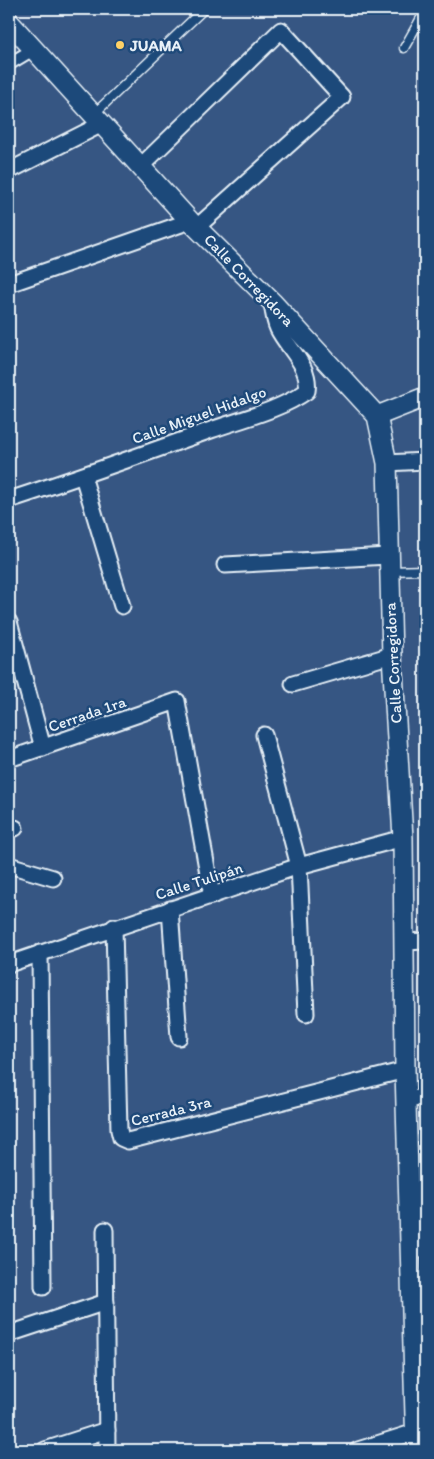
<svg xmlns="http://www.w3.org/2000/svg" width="434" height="1459" viewBox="0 0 434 1459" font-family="Itim,sans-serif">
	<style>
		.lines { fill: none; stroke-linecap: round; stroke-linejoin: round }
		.service-casing { stroke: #e8f1f8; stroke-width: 11 }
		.pedestrian-casing { stroke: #e8f1f8; stroke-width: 15 }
		.minor-casing { stroke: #e8f1f8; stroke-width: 19 }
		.tertiary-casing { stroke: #e8f1f8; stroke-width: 22 }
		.service { stroke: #1f4a7a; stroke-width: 8 }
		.pedestrian { stroke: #1f4a7a; stroke-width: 11 }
		.minor { stroke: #1f4a7a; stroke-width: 15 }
		.tertiary { stroke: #1f4a7a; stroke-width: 19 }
		.poi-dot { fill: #ffd166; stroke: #1f4a7a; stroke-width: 2 }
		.labels { text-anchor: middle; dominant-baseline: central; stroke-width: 5; stroke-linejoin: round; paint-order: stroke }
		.poi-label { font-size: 16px; font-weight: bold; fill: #e8f1f8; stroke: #1f4a7a; text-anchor: start }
		.street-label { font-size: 16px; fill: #e8f1f8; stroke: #1f4a7a }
	</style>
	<rect width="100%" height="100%" fill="#365683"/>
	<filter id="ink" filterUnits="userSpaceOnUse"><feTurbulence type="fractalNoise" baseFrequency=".02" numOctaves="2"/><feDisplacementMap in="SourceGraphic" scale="10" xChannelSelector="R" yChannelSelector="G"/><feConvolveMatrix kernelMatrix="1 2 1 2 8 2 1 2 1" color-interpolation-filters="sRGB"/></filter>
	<g filter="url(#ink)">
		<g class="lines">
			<g class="service-casing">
				<g id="service">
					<polyline points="404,48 425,11"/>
					<polyline points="94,114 204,9"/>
					<polyline points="390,571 425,570"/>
				</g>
			</g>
			<g class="pedestrian-casing">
				<polyline id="pedestrian" points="9,64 34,49"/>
			</g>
			<g class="minor-casing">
				<g id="minor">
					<polyline points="140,167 281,30 342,97 197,227"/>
					<polyline points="9,171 100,125"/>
					<polyline points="9,284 190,221"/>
					<polyline points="387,463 425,461"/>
					<polyline points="83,476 122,606"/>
					<path d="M9,500C77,478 144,454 211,430C242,419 280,410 307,391C311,366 288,349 278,329C274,321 273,310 272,302"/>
					<polyline points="225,565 388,556"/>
					<polyline points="9,622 43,748"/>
					<polyline points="293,684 392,655"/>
					<polyline points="264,735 299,866 306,1014"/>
					<polyline points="9,759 177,701 212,896"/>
					<polyline points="9,828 15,828"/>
					<polyline points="9,865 53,878"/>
					<polyline points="170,909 179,1037"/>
					<polyline points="114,927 119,1130 121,1138 128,1141 405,1070"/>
					<polyline points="405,942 425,941"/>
					<polyline points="40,953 43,1287"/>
					<polyline points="9,964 299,866 403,838"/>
					<polyline points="406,1100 425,1097"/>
					<polyline points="105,1230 107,1450"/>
					<polyline points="412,1250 425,1248"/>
					<polyline points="9,1334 106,1302"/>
					<polyline points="45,1450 107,1430"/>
					<polyline points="358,1450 425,1429"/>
				</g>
			</g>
			<g class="tertiary-casing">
				<g id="tertiary">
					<polyline points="9,22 190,221 272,302 377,416 387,463 392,655 403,838 405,1070 416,1450"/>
					<polyline points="377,416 425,397"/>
				</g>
			</g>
			<use href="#service" class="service"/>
			<use href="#pedestrian" class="pedestrian"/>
			<use href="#minor" class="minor"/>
			<use href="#tertiary" class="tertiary"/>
		</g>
	</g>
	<circle class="poi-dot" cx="120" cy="45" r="5"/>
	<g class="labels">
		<g class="poi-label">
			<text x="130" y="45">JUAMA</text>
		</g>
		<g class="street-label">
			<text transform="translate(249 280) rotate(46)">Calle Corregidora</text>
			<text transform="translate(199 415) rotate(-20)">Calle Miguel Hidalgo</text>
			<text transform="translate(393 663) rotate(-93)">Calle Corregidora</text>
			<text transform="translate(87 714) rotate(-19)">Cerrada 1ra</text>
			<text transform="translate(199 881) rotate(-18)">Calle Tulipán</text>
			<text transform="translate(171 1111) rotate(-14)">Cerrada 3ra</text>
		</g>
	</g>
	<rect width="434" height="1459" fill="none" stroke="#1f4a7a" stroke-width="30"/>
	<rect x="15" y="15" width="404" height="1429" fill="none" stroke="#e8f1f8" stroke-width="2" filter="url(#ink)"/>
</svg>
